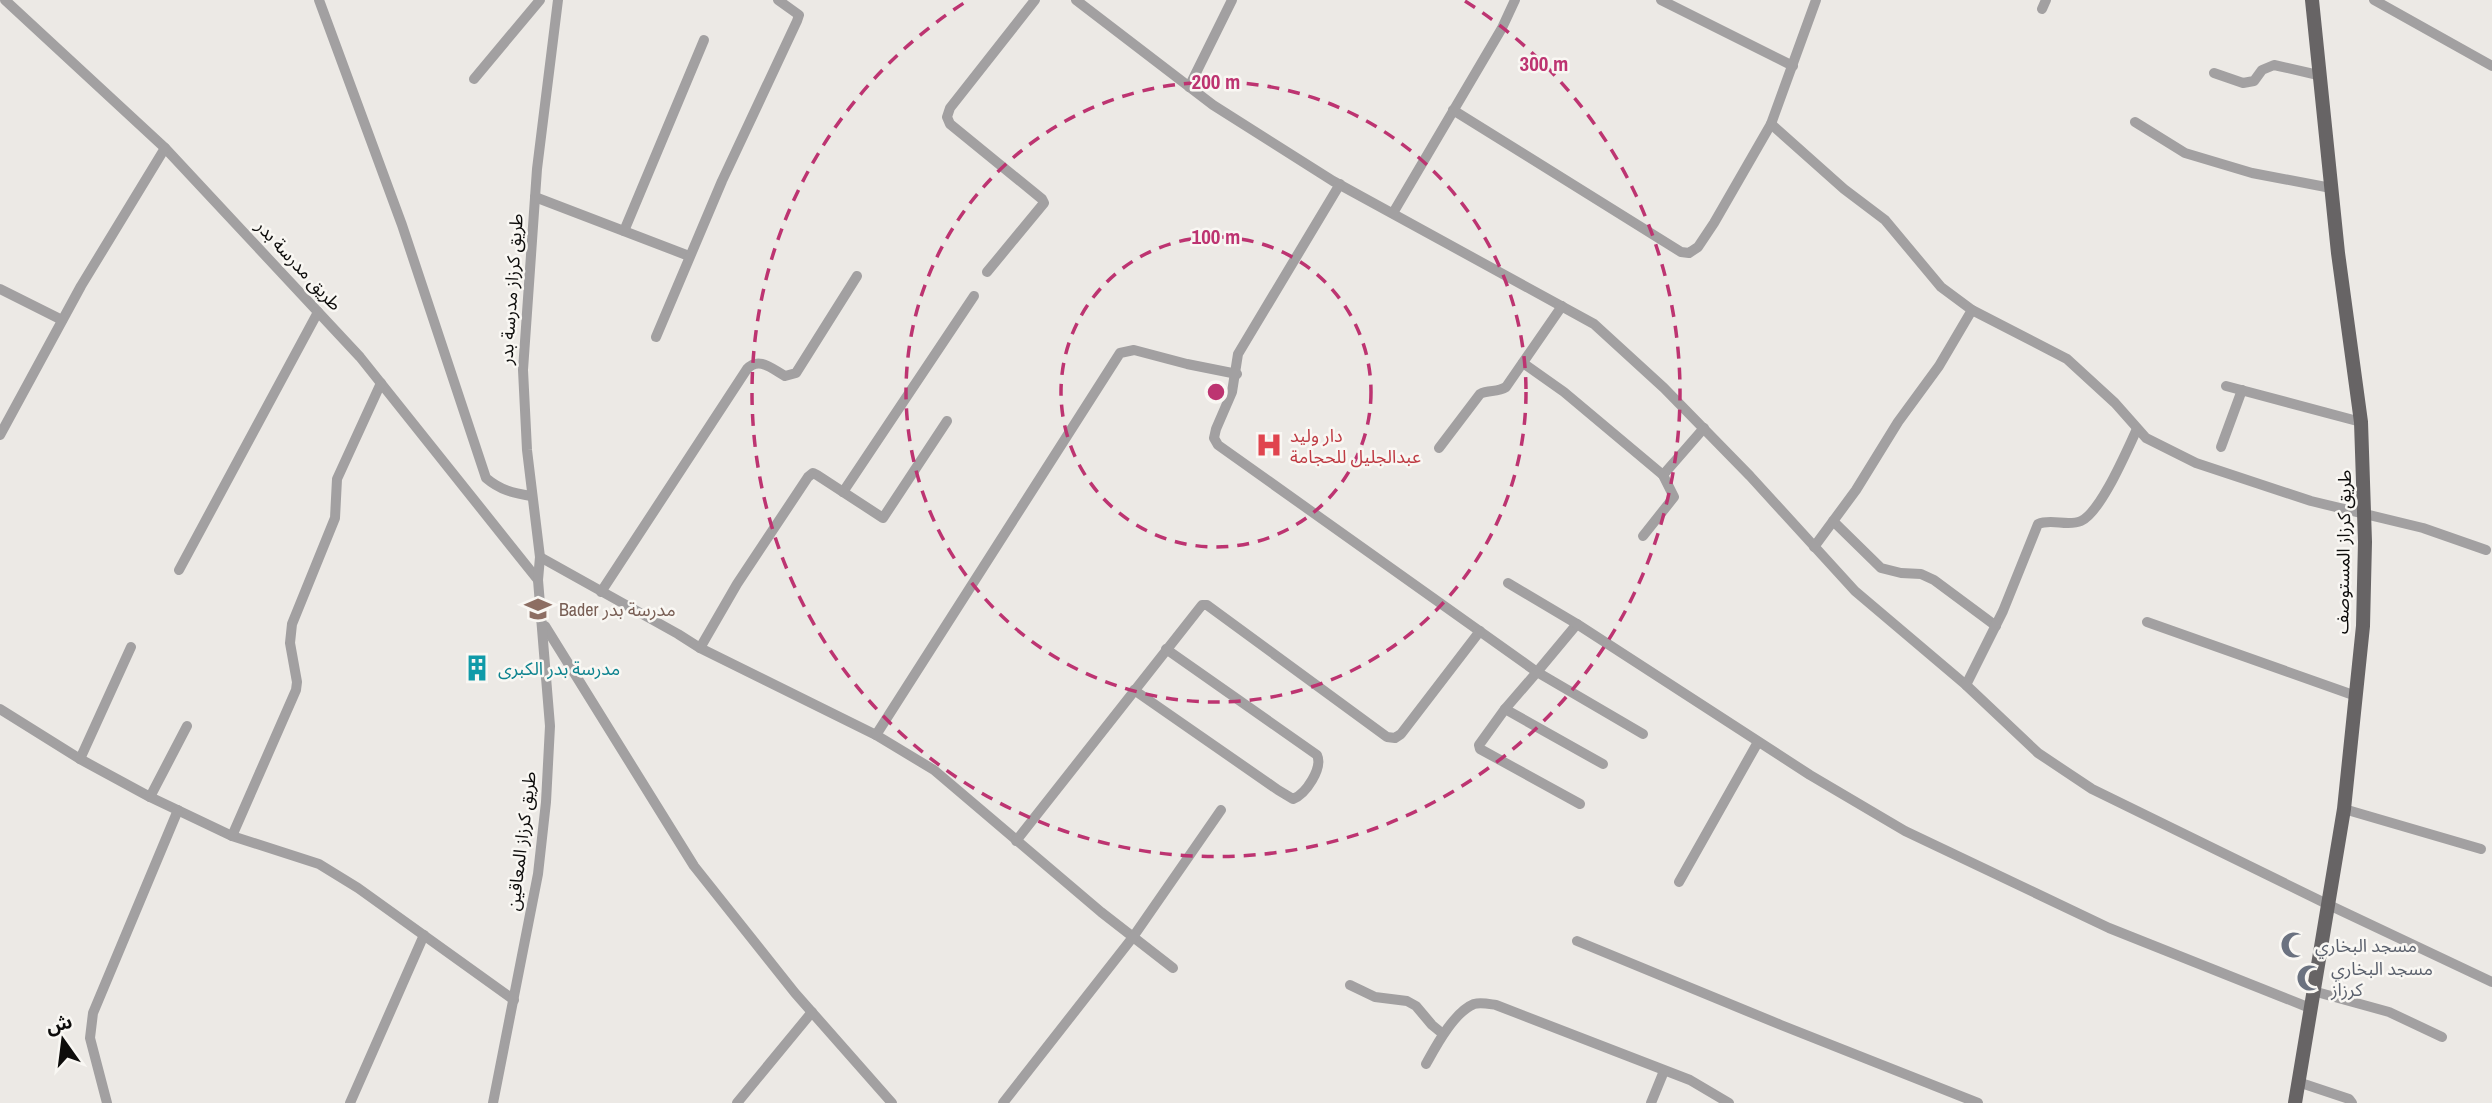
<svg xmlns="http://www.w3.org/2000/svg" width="2492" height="1103" viewBox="0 0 2492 1103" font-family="'Archivo Narrow','Noto Sans Arabic',sans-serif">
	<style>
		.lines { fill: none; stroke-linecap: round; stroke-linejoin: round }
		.minor { stroke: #a2a0a1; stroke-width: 10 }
		.major { stroke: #676465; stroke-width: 14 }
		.ring { fill: none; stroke: #bd3471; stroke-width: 3.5; stroke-dasharray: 12 9 }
		.labels { text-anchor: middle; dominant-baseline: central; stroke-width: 5; stroke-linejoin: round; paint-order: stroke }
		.street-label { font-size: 18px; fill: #0d0c0b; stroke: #f9f7f3 }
		.health-label { font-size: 18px; fill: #be3a42; stroke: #f9f7f3; text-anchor: start }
		.education-label { font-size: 18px; fill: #785e54; stroke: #f9f7f3; text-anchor: start }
		.culture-label { font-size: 18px; fill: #0d838f; stroke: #f9f7f3; text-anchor: start }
		.worship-label { font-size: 18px; fill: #5b616d; stroke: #f9f7f3; text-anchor: start }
		.centre { fill: #bd3471; stroke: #f9f7f3; stroke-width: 3.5 }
		.ring-label { font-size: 21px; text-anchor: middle; font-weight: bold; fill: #bd3471; stroke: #f9f7f3; stroke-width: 5; stroke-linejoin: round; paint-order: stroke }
	</style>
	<rect width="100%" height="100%" fill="#ece9e5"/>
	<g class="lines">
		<g class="minor">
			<polyline points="5,0 165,148 360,357 538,580"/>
			<path d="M319,0L402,225L486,478C500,490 513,493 531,496"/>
			<polyline points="1076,0 1213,105 1333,181 1594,324 1664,388 1750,476 1855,591 1966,685 2038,753 2092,789 2329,905 2492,982"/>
			<polyline points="1661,0 1793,66"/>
			<polyline points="1816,0 1771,124 1844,189 1885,220 1941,287 1972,310 2067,359 2115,403 2146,438 2196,463 2311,501 2423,528 2486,550"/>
			<polyline points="2374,0 2492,66"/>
			<polyline points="2042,9 2046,0"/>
			<polyline points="2214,73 2243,83 2254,81 2262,70 2274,65 2318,75"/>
			<polyline points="474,79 540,0"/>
			<polyline points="1189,87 1232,0"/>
			<polyline points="1453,110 1681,252 1689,253 1698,247 1714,223 1771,124"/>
			<polyline points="2135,122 2185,153 2252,173 2331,188"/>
			<polyline points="1340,184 1238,354 1232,392 1216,429 1214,438 1218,445 1537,672 1577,624"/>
			<polyline points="535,197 689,256"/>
			<polyline points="1393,213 1502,28 1515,0"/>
			<polyline points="624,231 704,40"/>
			<polyline points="987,272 1044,203 1042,199 950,124 947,117 950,108 1035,0"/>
			<polyline points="0,289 62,320"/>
			<polyline points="656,337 722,181 797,21 799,15 778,0"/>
			<polyline points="1523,363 1564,392 1663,475"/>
			<polyline points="2226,386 2361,422"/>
			<polyline points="0,435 81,286 165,148"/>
			<polyline points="2221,447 2242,390"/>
			<path d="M1439,448L1480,394C1489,389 1497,393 1506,387L1562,306"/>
			<polyline points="843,492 974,296"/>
			<polyline points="1833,521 1881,568 1901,573 1921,574 1934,580 1996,626"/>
			<polyline points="1643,536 1674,497 1663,475 1704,428"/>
			<polyline points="1814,547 1856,490 1898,422 1939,366 1972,310"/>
			<polyline points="540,557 678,634 700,648 876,735 934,770 1101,912 1173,968"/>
			<polyline points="179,570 318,312"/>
			<polyline points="1508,583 1577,624 1810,775 1905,831 2109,928 2310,1008"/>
			<path d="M601,592L747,369C759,356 772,369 785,376L796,373L857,276"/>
			<polyline points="2147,622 2356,696"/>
			<polyline points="545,626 694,866 795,993 892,1103"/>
			<polyline points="700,648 737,584 808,477 813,473 817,475 883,518 947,421"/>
			<path d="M1966,685L2003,611L2038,524C2052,518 2067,527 2081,521C2101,512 2127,450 2137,429"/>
			<path d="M1134,690L1278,790L1293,799C1306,794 1323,768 1317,755L1166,649"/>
			<polyline points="0,709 80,759 150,797 232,836 319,864 358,888 514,1000"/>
			<polyline points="1505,709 1603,764"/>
			<polyline points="876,735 1120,353 1134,350 1187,364 1237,374"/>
			<polyline points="80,759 131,647"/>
			<polyline points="150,797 187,726"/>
			<polyline points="1580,804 1480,749 1479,745 1505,709 1537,672 1643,734"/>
			<polyline points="2344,809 2481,849"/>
			<polyline points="232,836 296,690 297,682 290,643 292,624 335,518 337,479 381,383"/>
			<polyline points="1016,841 1202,605 1207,605 1387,737 1395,738 1401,734 1480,631"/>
			<polyline points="1679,882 1758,742"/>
			<polyline points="1577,941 1781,1025 1978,1103"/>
			<polyline points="1350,985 1375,997 1407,1001 1416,1006 1432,1025 1443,1034"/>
			<polyline points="2313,991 2389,1012 2442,1037"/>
			<path d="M1426,1064C1436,1046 1454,1012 1474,1004C1481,1002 1489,1004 1496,1005L1690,1080L1729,1103"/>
			<polyline points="2298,1082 2349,1099 2352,1103"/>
			<polyline points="107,1103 90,1038 93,1013 178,810"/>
			<polyline points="350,1103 424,935"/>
			<polyline points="493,1103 538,874 546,802 550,726 538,580 540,557 527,450 523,370 537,169 558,0"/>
			<polyline points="737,1103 812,1012"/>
			<polyline points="1003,1103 1133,937 1221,810"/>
			<polyline points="1651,1103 1664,1071"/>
		</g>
		<polyline class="major" points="2295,1103 2344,809 2363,626 2365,542 2361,422 2338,253 2312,0"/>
	</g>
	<g class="ring">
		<circle cx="1216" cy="392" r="155"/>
		<circle cx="1216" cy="392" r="310"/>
		<path d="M1465 1A464 464 0 1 1 967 1"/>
	</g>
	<defs>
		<g id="hospital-bare" transform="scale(2.1)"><path d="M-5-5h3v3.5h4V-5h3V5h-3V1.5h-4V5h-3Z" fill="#e0444e" stroke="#f9f7f3" stroke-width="2.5" paint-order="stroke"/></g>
		<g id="school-bare" transform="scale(2.1)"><path d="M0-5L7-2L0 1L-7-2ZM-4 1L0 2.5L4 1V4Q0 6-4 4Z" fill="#8d6e63" stroke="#f9f7f3" stroke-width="2.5" paint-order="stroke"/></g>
		<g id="building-bare" transform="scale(2.1)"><path d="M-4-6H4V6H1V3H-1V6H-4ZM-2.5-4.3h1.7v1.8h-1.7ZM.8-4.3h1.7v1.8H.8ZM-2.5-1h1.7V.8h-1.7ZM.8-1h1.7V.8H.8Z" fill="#0f9aa8" stroke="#f9f7f3" stroke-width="2.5" paint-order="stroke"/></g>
		<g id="mosque-bare" transform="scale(2.1)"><path d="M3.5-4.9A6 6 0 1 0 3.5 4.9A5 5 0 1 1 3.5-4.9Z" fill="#6b7280" stroke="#f9f7f3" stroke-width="2.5" paint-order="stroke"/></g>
	</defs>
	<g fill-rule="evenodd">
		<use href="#hospital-bare" x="1269" y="445"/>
		<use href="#school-bare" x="538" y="609"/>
		<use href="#building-bare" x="477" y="668"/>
		<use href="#mosque-bare" x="2294" y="945"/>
		<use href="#mosque-bare" x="2310" y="978"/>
	</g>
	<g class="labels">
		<g class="street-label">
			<text transform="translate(299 265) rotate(47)">طريق مدرسة بدر</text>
			<text transform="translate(511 289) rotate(-86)">طريق كرزاز مدرسة بدر</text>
			<text transform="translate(2343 552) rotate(-89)">طريق كرزاز المستوصف</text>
			<text transform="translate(521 841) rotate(-83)">طريق كرزاز المعاقين</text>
		</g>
		<g class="health-label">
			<text x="1290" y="435">دار وليد<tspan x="1290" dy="21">عبدالجليل للحجامة</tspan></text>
		</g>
		<g class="education-label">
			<text x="559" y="609">Bader مدرسة بدر</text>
		</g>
		<g class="culture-label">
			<text x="498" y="668">مدرسة بدر الكبرى</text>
		</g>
		<g class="worship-label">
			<text x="2315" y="945">مسجد البخاري</text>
			<text x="2331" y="968">مسجد البخاري<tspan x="2331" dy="21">كرزاز</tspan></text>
		</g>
	</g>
	<circle cx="1216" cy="392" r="10" class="centre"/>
	<g class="ring-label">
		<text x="1544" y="71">300 m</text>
		<text x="1216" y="89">200 m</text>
		<text x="1216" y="244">100 m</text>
	</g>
	<g transform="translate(63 1040) rotate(346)" stroke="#f9f7f3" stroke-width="5" paint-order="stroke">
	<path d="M0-5L12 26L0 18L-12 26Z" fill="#0d0c0b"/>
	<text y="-10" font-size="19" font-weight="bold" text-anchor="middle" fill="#0d0c0b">ش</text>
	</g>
</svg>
